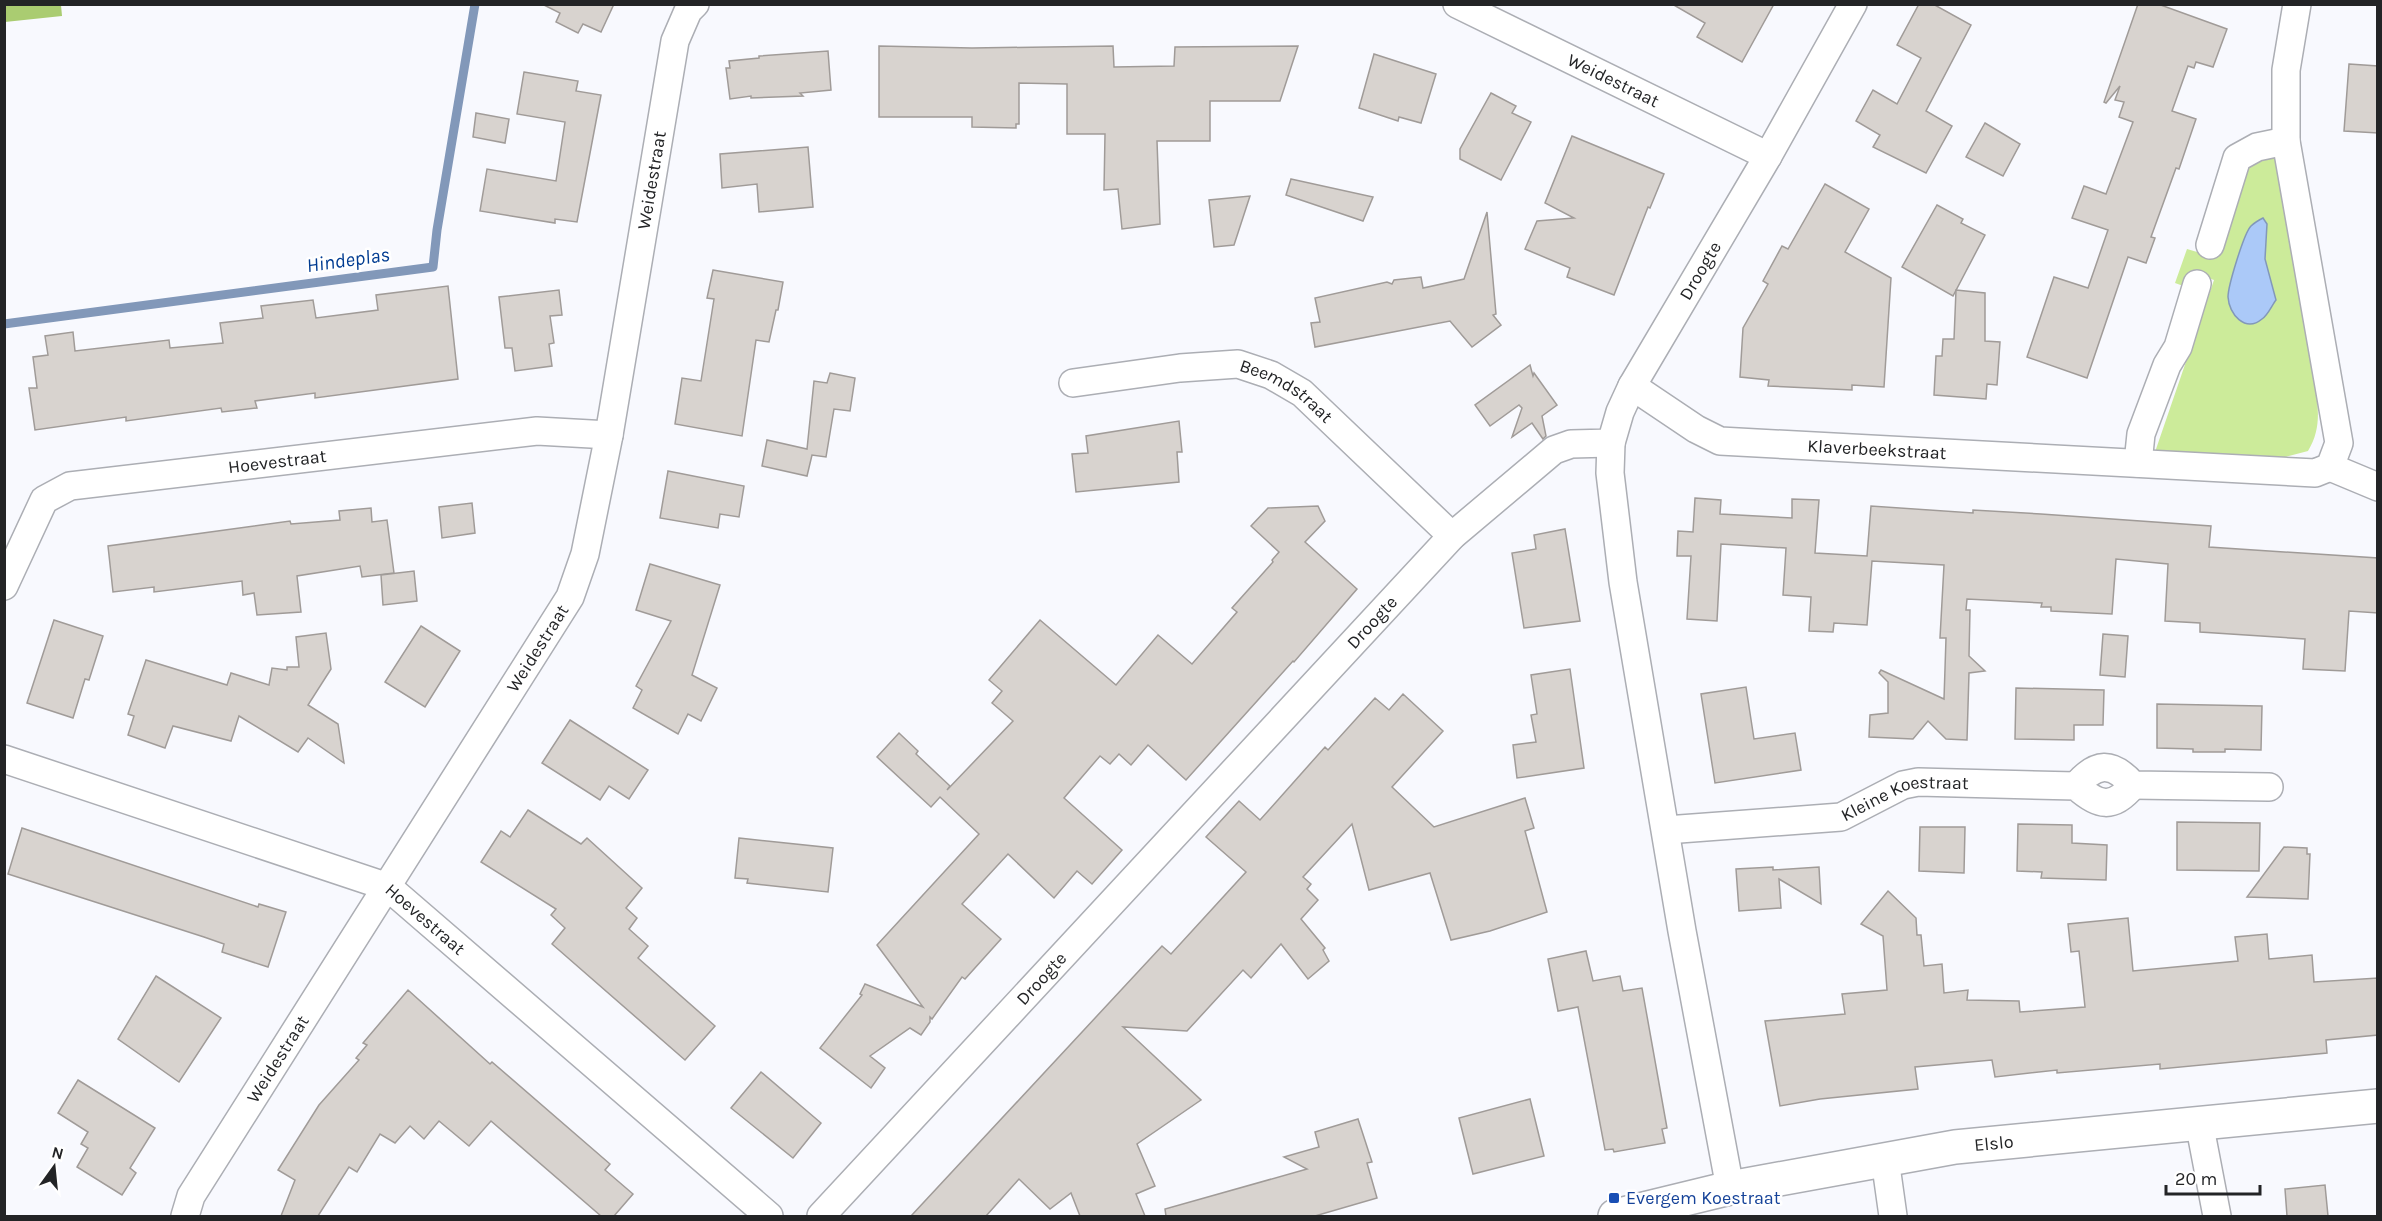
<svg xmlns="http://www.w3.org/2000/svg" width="2382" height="1221" viewBox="0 0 2382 1221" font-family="Karla,sans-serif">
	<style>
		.green { fill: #cceb9a }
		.forest { fill: #aacc71 }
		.water { fill: #abc9f8; stroke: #8298b9; stroke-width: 1.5 }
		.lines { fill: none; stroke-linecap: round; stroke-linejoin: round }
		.stream { stroke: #8298b9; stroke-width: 9 }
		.building { fill: #d8d3cf; stroke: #a09b98; stroke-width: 1.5 }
		.minor-casing { stroke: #acaeb4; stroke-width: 30 }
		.tertiary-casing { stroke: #acaeb4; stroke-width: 36 }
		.minor { stroke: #fff; stroke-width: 27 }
		.tertiary { stroke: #fff; stroke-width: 33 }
		.transit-dot { fill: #1a4fb4; stroke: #fff; stroke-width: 2 }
		.labels { text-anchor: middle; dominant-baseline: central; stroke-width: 5; stroke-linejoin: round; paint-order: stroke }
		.street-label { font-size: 18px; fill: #232426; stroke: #fff }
		.transit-label { font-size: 18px; fill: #164399; stroke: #fff; text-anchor: start }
		.water-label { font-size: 20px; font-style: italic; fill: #003b91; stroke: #fff }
	</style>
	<rect width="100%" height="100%" fill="#f8f9fe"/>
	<path class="green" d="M2277,155L2315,382C2318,408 2322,428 2308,451L2285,457L2155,452L2214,280L2191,272L2186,287L2175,283L2187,249L2214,257L2250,159Z"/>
	<polygon class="forest" points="4,5 61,5 62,16 5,22"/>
	<path class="water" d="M2263,218L2267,224L2265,259L2276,300C2272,305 2268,315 2262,319C2245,333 2229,314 2228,297C2228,286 2244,233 2251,226C2254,223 2259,220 2263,218Z"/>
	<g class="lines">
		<polyline class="stream" points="4,324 433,267 437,230 475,4"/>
	</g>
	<g class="building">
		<polygon points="542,4 614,4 601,32 583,24 578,33 556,22 560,13"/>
		<polygon points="1672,4 1774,4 1742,62 1697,37 1705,23"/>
		<polygon points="1919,4 1933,4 1971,25 1926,111 1952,126 1926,173 1873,147 1880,135 1856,121 1873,90 1897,104 1921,58 1897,45"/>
		<polygon points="2138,4 2158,4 2227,29 2213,67 2196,62 2194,68 2188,66 2172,111 2196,119 2179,169 2176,168 2151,237 2155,238 2146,263 2128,257 2087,378 2027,357 2054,277 2088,288 2108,230 2072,218 2084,186 2106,194 2133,122 2119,117 2124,102 2115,100 2120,86 2106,103 2104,102"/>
		<polygon points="879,46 972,48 1113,46 1114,67 1174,66 1175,47 1298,46 1280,101 1210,101 1210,141 1157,141 1160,224 1122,229 1118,189 1104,190 1105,134 1067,134 1067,84 1019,83 1019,124 1016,124 1016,128 972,127 972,117 879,117"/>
		<polygon points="828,51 831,90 800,93 803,96 751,98 751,96 730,99 726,68 730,68 729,61 759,58 759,56"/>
		<polygon points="1374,54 1436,74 1421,123 1399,117 1398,121 1359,108"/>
		<polygon points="2349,64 2378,66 2378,133 2344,131"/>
		<polygon points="524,72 578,81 576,91 601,95 577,222 555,219 555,223 480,211 487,169 556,181 565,122 517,114"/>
		<polygon points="1491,93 1516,106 1512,113 1531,122 1501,180 1460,159 1460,149"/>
		<polygon points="476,113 509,119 505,143 473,137"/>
		<polygon points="1985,123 2020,144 2003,176 1966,157"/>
		<polygon points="1572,136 1664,174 1650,208 1648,207 1614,295 1567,277 1570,268 1525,249 1537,221 1574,218 1545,203"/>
		<polygon points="808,147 813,207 759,212 757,184 722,188 720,154"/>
		<polygon points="1291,179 1373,197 1363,221 1286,195"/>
		<polygon points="1825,184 1869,209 1845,252 1891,278 1884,387 1852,385 1852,390 1768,386 1769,380 1740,377 1743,328 1768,284 1763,281 1782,246 1788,249"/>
		<polygon points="1250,196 1234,245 1214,247 1209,200"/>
		<polygon points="1937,205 1963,219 1961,223 1985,235 1953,296 1902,267"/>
		<polygon points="1487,212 1496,314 1493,315 1501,325 1472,347 1450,321 1315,347 1311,323 1320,322 1315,298 1387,282 1392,284 1394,280 1421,277 1423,288 1464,279"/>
		<polygon points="713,270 783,282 778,310 776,310 769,342 756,340 742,436 675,424 682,378 701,381 714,299 707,298"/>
		<polygon points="448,286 458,379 315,398 315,393 255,401 257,408 222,412 221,408 126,421 126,417 35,430 29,388 37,388 33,357 48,355 45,336 73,332 75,351 169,340 170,348 223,343 220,323 263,318 261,306 313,300 316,318 378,310 376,295"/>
		<polygon points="559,290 562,315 550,316 554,343 549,344 552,366 515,371 512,348 505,348 499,297"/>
		<polygon points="1956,290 1985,293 1985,341 2000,342 1997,385 1987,384 1986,399 1934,395 1936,356 1942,356 1943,339 1954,339"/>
		<polygon points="1530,365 1533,376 1534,373 1557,405 1542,416 1546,436 1543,439 1532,423 1512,437 1522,408 1519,405 1490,426 1475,405"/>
		<polygon points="830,373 855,378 850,411 834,409 826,457 812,455 807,476 762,466 767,440 807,449 814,381 827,383"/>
		<polygon points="1179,421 1182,452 1177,452 1179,482 1076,492 1072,454 1088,453 1086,436"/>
		<polygon points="668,471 744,486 739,517 720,514 718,528 660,518"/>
		<polygon points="1695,498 1721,500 1720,514 1792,518 1792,499 1819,500 1815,553 1867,556 1871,506 1973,513 1973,510 2041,514 2211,526 2209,547 2378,558 2378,613 2349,611 2345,671 2303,669 2305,639 2200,632 2200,623 2165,621 2168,564 2116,559 2112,614 2051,611 2051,607 2041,607 2042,603 1967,599 1966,610 1970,610 1969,656 1985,671 1969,673 1967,740 1946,739 1928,721 1913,739 1869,737 1870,715 1888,713 1888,682 1879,673 1881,670 1944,699 1946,638 1940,638 1944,565 1872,561 1867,625 1834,623 1833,632 1809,631 1811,597 1783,595 1786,548 1721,544 1717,621 1687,619 1691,556 1677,556 1678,531 1693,532"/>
		<polygon points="472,503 475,533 442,538 439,507"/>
		<polygon points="1318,506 1325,521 1305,542 1357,589 1294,662 1293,661 1186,780 1148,745 1131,765 1119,754 1110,764 1100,756 1064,798 1122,850 1092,884 1077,871 1054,898 1008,854 962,904 1001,939 965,979 962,977 932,1019 930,1017 930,1022 921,1035 910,1028 870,1056 885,1068 871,1088 820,1048 862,995 860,994 865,984 923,1007 877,945 979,834 940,797 931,807 877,757 899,733 918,751 916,754 950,786 947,790 1013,721 992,703 1002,691 989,680 1040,620 1116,685 1158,635 1192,664 1237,612 1232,608 1273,562 1272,560 1279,552 1251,526 1268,508"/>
		<polygon points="371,508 372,522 387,520 394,573 362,577 360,566 297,576 301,612 257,615 254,593 243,595 242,581 154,592 154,587 113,592 108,546 290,521 291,524 340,520 339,511"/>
		<polygon points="1565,529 1580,621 1524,628 1512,553 1536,549 1534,535"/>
		<polygon points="650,564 720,585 692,675 717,688 701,721 688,714 678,734 633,708 642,690 636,686 671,621 636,610"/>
		<polygon points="414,571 417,601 383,605 381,575"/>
		<polygon points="54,620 103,636 89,680 85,679 73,718 27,703"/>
		<polygon points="421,626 460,651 425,707 385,682"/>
		<polygon points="326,633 331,669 308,705 338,724 344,763 308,738 298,752 239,716 231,741 173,726 165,748 128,735 134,716 128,714 146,660 227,685 231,673 269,685 272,668 287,670 287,667 299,667 296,637"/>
		<polygon points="2103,634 2128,636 2125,677 2100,675"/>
		<polygon points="1570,669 1584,768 1517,778 1513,745 1536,742 1531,715 1537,714 1531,675"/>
		<polygon points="1746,687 1754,739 1795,733 1801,770 1715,783 1701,694"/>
		<polygon points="2016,688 2104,690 2103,725 2074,725 2074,740 2015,739"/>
		<polygon points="1403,694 1443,731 1392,787 1434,827 1525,798 1534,828 1525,831 1547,912 1490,931 1451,940 1430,873 1369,890 1352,824 1303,877 1311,884 1307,889 1318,900 1301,919 1325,948 1323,950 1329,961 1308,979 1281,944 1251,978 1243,970 1187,1031 1123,1027 1201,1100 1137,1144 1155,1186 1136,1194 1145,1216 1080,1216 1071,1193 1050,1209 1019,1179 986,1216 911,1216 1162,946 1171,954 1246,872 1206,837 1239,801 1260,820 1325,747 1328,750 1375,698 1389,710"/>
		<polygon points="2157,704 2262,706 2261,750 2225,749 2225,752 2193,752 2193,749 2157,748"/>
		<polygon points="570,720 648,770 629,799 609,786 600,800 542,763"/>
		<polygon points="528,810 581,844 587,838 642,888 626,908 637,918 629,929 648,946 638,958 715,1026 685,1060 552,944 565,928 551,915 556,909 481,862 501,831 510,837"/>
		<polygon points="2177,822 2260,823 2259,871 2177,870"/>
		<polygon points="2018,824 2072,825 2072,843 2107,845 2106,880 2041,878 2042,872 2017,871"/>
		<polygon points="1920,827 1965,827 1964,873 1919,871"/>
		<polygon points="22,828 258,907 259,904 286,912 268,967 222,952 224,944 204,937 8,874"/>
		<polygon points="739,838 833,848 828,892 747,883 748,879 735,878"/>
		<polygon points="2284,847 2307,848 2307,854 2310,854 2308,899 2247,897"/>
		<polygon points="1773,867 1773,870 1819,867 1821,904 1779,879 1781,908 1739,911 1736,869"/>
		<polygon points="1888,891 1916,918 1917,935 1921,935 1924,966 1942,964 1944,993 1968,990 1967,1000 2019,1001 2020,1012 2085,1007 2079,951 2071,952 2068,924 2128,918 2133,971 2238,961 2235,937 2267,934 2269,959 2312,955 2314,982 2378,978 2378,1035 2326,1040 2327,1053 2160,1069 2160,1064 2057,1073 2057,1070 1995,1077 1992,1060 1915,1067 1918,1089 1820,1099 1780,1106 1765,1021 1845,1014 1842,994 1887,990 1883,936 1861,924"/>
		<polygon points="1586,951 1593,981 1620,976 1623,991 1642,988 1667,1128 1662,1129 1665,1143 1614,1152 1613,1149 1605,1150 1578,1007 1558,1011 1548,959"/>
		<polygon points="156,976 221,1018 179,1082 118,1039"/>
		<polygon points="408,990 490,1064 492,1062 610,1164 605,1170 633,1194 614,1216 601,1216 491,1121 469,1146 439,1121 424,1139 410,1126 395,1143 380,1134 357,1172 349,1167 318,1216 281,1216 295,1180 278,1170 319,1105 359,1060 356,1058 367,1045 363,1043"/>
		<polygon points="761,1072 821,1123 793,1158 731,1108"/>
		<polygon points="78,1080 155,1128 130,1168 136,1173 122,1195 77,1167 88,1148 81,1144 88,1132 58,1113"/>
		<polygon points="1530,1099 1544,1156 1473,1174 1459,1118"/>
		<polygon points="1358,1119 1372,1162 1367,1163 1377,1198 1315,1216 1166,1216 1165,1209 1307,1169 1284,1157 1319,1147 1315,1132"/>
		<polygon points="2325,1185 2328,1216 2287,1216 2285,1189"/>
	</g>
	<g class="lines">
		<g class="minor-casing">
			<g id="minor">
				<path id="s1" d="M1457,4L1768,156"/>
				<polyline points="2210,245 2237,158 2257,147 2286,141"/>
				<path id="s2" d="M1073,383L1180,368L1238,364L1271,375L1302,393L1452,536"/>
				<path id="s3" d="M1632,386L1696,429L1720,441L2315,473L2330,467L2339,443L2286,141V70L2297,4"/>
				<polyline points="1611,443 1610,473 1623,582 1682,931 1730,1188"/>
				<polyline points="2138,463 2141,434 2167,365 2178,347 2197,284"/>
				<polyline points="2330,467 2378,487"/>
				<path id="s4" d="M4,586L44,500L70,486L537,431L609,435"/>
				<path id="s5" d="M4,759L388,887L769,1216"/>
				<path d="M2076,786C2096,762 2112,761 2133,785L2269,787"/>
				<path id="s6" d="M1666,830L1841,817L1903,785L1918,782L2076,786C2098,806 2113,810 2133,785"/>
				<polyline points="2199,1122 2217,1216"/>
				<polyline points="1885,1159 1893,1216"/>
				<path id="s7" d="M185,1216L191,1196L570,597L585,554L609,435L675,41L688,11L695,4"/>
				<path id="s8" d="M821,1216L1452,536L1554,450L1571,444L1611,443L1620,412L1632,386L1768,156L1853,4"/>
			</g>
		</g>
		<g class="tertiary-casing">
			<g id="tertiary">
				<path id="s9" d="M1615,1216L1730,1188L1955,1147L2378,1106"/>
			</g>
		</g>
		<use href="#minor" class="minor"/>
		<use href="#tertiary" class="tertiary"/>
	</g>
	<rect class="transit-dot" x="1608" y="1192" width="12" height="12" rx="3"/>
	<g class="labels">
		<g class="street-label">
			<text stroke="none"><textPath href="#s1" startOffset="174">Weidestraat</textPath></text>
			<text stroke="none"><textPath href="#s7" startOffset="1155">Weidestraat</textPath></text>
			<text stroke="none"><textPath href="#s8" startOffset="1314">Droogte</textPath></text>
			<text stroke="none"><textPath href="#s2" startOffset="222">Beemdstraat</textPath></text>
			<text stroke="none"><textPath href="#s3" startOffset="261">Klaverbeekstraat</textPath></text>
			<text stroke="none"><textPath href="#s4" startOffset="333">Hoevestraat</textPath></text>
			<text stroke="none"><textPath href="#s8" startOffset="810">Droogte</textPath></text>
			<text stroke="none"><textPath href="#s7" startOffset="669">Weidestraat</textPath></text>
			<text stroke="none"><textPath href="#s6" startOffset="244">Kleine Koestraat</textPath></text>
			<text stroke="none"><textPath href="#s5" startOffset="454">Hoevestraat</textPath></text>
			<text stroke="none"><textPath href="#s8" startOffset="324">Droogte</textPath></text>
			<text stroke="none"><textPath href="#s7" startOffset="183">Weidestraat</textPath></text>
			<text stroke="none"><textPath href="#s9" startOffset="386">Elslo</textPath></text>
		</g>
		<g class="transit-label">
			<text x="1626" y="1198">Evergem Koestraat</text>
		</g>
		<g class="water-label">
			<text transform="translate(348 260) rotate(-8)">Hindeplas</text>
		</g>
	</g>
	<rect width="2382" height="1221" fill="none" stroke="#232426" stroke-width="12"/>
	<g transform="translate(54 1167) rotate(15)" stroke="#ffffff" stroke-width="4.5" paint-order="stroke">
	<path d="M0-4.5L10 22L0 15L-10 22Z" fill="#232426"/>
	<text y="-9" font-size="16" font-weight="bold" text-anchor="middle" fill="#232426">N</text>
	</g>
	<path d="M2166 1185v9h94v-9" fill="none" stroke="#232426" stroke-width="3"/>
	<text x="2175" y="1185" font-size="18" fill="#232426" stroke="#ffffff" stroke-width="4.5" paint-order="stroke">20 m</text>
</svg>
